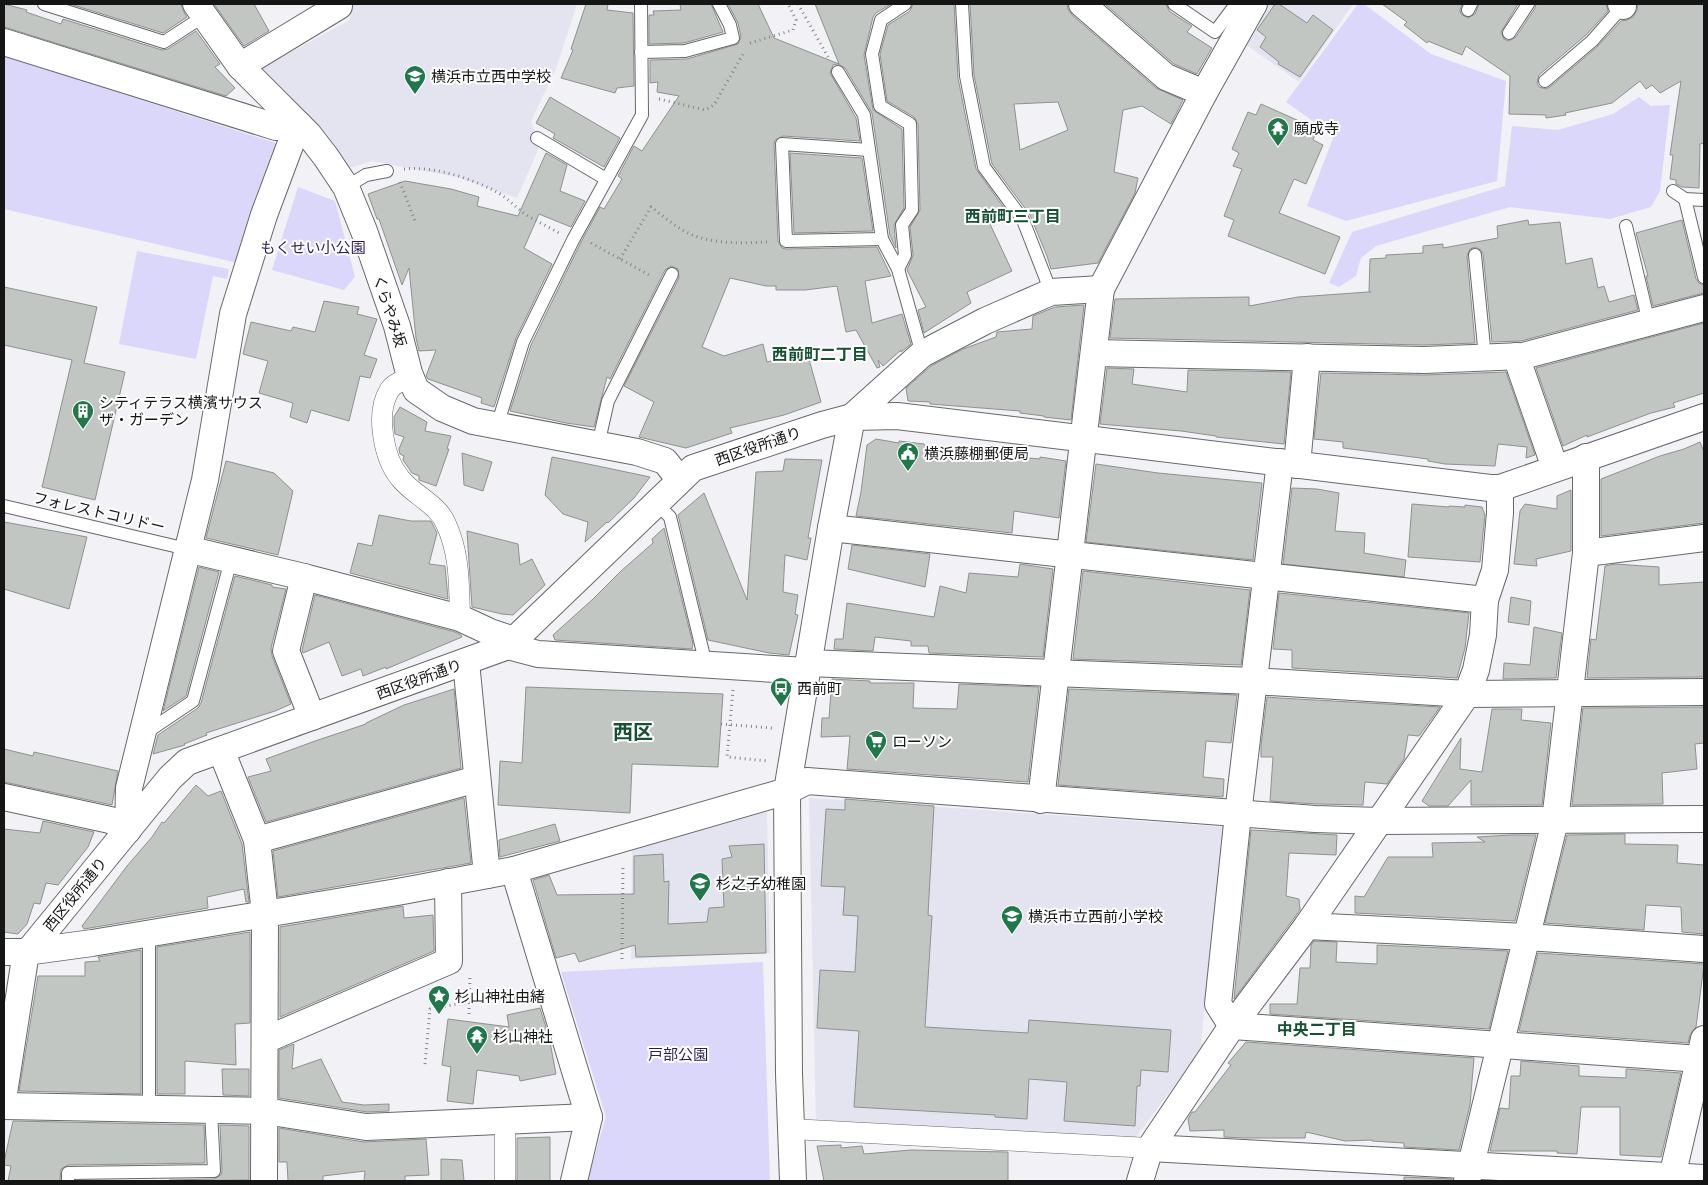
<svg xmlns="http://www.w3.org/2000/svg" width="1708" height="1185" viewBox="0 0 1708 1185" font-family="Ubuntu,'Noto Sans JP',sans-serif">
	<style>
		.built { fill: #e4e3f0 }
		.green { fill: #dad7fb }
		.building { fill: #c1c6c3; stroke: #8d928f; fill-rule: evenodd }
		.lines { fill: none; stroke-linecap: round; stroke-linejoin: round }
		.service-casing { stroke: #68686c; stroke-width: 14 }
		.pedestrian-casing { stroke: #68686c; stroke-width: 21 }
		.minor-casing { stroke: #68686c; stroke-width: 28 }
		.path { stroke: #858588; stroke-width: 3; stroke-dasharray: 1 4; stroke-linecap: butt }
		.service { stroke: #fff; stroke-width: 12 }
		.pedestrian { stroke: #fff; stroke-width: 20 }
		.minor { stroke: #fff; stroke-width: 26 }
		.labels { text-anchor: middle; dominant-baseline: central; stroke-width: 4; stroke-linejoin: round; paint-order: stroke }
		.poi-label { font-size: 15px; fill: #151516; stroke: #fff; text-anchor: start }
		.park-label { font-size: 15px; fill: #2b1b5b; stroke: #fff }
		.street-label { font-size: 15px; fill: #151516; stroke: #fff }
		.neighbourhood-label { font-size: 16px; font-weight: bold; fill: #165132; stroke: #fff }
		.district-label { font-size: 20px; font-weight: bold; fill: #165132; stroke: #fff }
	</style>
	<rect width="100%" height="100%" fill="#f1f1f6"/>
	<g class="built">
		<polygon points="350,4 577,4 556,69 531,121 537,138 538,150 517,198 457,177 372,161 349,168 327,134 260,69 350,20"/>
		<polygon points="1268,4 1353,4 1299,82 1245,44"/>
		<polygon points="809,798 1224,827 1201,1042 1204,1046 1130,1145 816,1126"/>
		<polygon points="767,812 770,953 631,959 632,850"/>
	</g>
	<g class="green">
		<polygon points="1358,4 1364,4 1431,54 1506,81 1497,181 1346,221 1307,206 1334,136 1286,102"/>
		<polygon points="4,56 279,144 238,263 4,209"/>
		<polygon points="1639,97 1651,106 1670,105 1660,191 1651,207 1610,219 1510,207 1376,246 1361,258 1356,276 1339,287 1329,283 1352,232 1505,186 1512,126 1558,130 1613,114"/>
		<polygon points="298,187 335,201 355,277 344,290 272,270"/>
		<polygon points="137,251 229,269 227,279 213,276 196,359 119,344"/>
		<polygon points="763,962 770,1181 587,1181 606,1117 561,972"/>
	</g>
	<g class="building">
		<polygon points="4,4 27,10 26,12 61,24 63,19 162,50 168,49 196,31 220,64 215,67 235,88 226,96 4,27"/>
		<polygon points="70,4 181,4 184,12 187,17 163,33"/>
		<polygon points="214,4 254,4 269,31 244,46"/>
		<polygon points="586,4 608,4 607,10 633,13 634,86 617,88 615,93 561,78 573,50 571,49"/>
		<polygon points="680,4 711,4 723,32 684,43 649,44 649,15 654,15 653,11 681,10"/>
		<polygon points="728,4 758,4 774,38 839,64 815,4 891,4 876,13 873,17 864,55 873,110 902,129 904,208 894,225 896,248 890,236 872,113 845,68 838,64 833,65 830,73 856,118 860,141 783,136 775,140 774,144 778,241 782,248 786,249 877,247 891,276 865,281 872,323 902,314 911,344 901,352 901,350 883,366 878,360 880,367 877,368 856,330 846,332 837,286 805,290 776,290 776,286 766,286 730,278 702,347 724,356 763,344 767,362 807,352 821,402 784,415 730,428 732,433 686,448 639,437 654,402 624,386 679,278 678,269 671,266 665,270 610,379 607,377 594,427 566,423 510,411 531,345 580,244 600,207 604,209 622,179 618,176 634,146 642,151 679,96 657,92 658,82 650,83 650,60 687,59 738,44 741,37 738,23"/>
		<polygon points="913,4 954,4 958,78 976,169 1009,215 990,224 1012,271 967,292 971,303 924,333 918,310 926,307 907,270 913,255 910,227 920,210 918,124 914,117 887,101 880,54 888,25 910,11"/>
		<path d="M970,4H1067L1068,9L1072,15L1156,88L1183,100L1171,124L1142,106L1123,110L1114,172L1138,178L1135,193L1098,263L1051,269L1047,256L1030,215L992,164L974,75ZM1058,102L1068,130L1020,150L1014,104Z"/>
		<polygon points="1105,4 1166,4 1169,11 1192,26 1187,32 1212,48 1197,74 1174,64"/>
		<polygon points="1275,4 1279,4 1307,23 1313,15 1333,30 1300,77 1278,64 1279,62 1260,47 1266,37 1257,30"/>
		<polygon points="1382,4 1462,4 1460,10 1461,14 1468,18 1475,14 1479,4 1518,4 1501,32 1504,39 1509,41 1516,37 1535,8 1536,4 1606,4 1608,11 1586,35 1539,75 1537,83 1539,87 1546,89 1550,87 1597,47 1621,21 1627,20 1633,17 1637,10 1638,4 1704,4 1704,143 1700,144 1699,188 1682,187 1676,184 1676,180 1670,179 1673,155 1670,155 1681,81 1660,93 1652,85 1646,89 1640,81 1612,103 1565,113 1566,115 1546,118 1546,115 1509,114 1510,76 1466,46 1462,55 1428,41 1427,43 1404,25 1407,22"/>
		<polygon points="550,97 620,138 604,167 553,138 555,134 536,123"/>
		<polygon points="1261,104 1317,129 1313,140 1323,145 1306,184 1294,179 1279,213 1340,237 1325,274 1228,236 1234,220 1224,216 1242,169 1233,166 1239,153 1232,149 1248,112 1256,115"/>
		<polygon points="546,153 567,165 560,191 585,201 571,227 539,214 524,248 552,264 516,338 494,407 481,403 482,398 428,379 426,376 436,350 419,351 416,338 409,268 402,285 379,219 377,219 368,194 405,181 451,189 479,197 477,206 518,216"/>
		<polygon points="790,153 862,158 873,231 794,233"/>
		<polygon points="1528,220 1529,225 1560,222 1566,264 1592,258 1598,288 1604,286 1609,302 1634,295 1638,310 1521,341 1492,342 1483,254 1481,250 1475,247 1470,249 1467,256 1475,343 1424,345 1110,338 1115,299 1249,297 1249,306 1298,297 1368,292 1371,292 1369,291 1370,259 1386,258 1386,255 1423,253 1423,246 1443,244 1443,248 1498,238 1497,226"/>
		<polygon points="1682,220 1696,279 1699,283 1704,285 1704,293 1653,306 1646,276 1648,276 1636,233"/>
		<polygon points="4,287 97,307 84,363 125,372 95,500 42,487 72,360 4,345"/>
		<polygon points="324,301 359,307 357,314 377,319 364,355 377,359 370,378 360,376 349,421 311,410 307,423 290,417 293,403 259,393 268,361 243,354 251,322 291,331 293,327 315,332"/>
		<polygon points="1084,305 1071,420 1044,417 1044,416 1020,413 1020,411 930,404 930,402 908,401 906,388 931,366 963,349 996,337 997,332 1032,329 1033,316 1055,307"/>
		<polygon points="1704,323 1704,393 1673,403 1675,407 1651,413 1587,437 1587,435 1563,446 1536,368"/>
		<polygon points="1107,368 1134,369 1132,384 1187,392 1188,370 1291,372 1284,444 1216,437 1216,436 1181,431 1100,424"/>
		<polygon points="1506,372 1535,455 1526,458 1527,447 1498,444 1495,466 1445,464 1428,461 1428,459 1343,448 1343,442 1314,439 1321,373 1424,375"/>
		<polygon points="400,407 427,422 425,431 451,436 447,449 449,449 436,486 419,480 419,476 412,473 403,460 404,456 400,454 399,449 404,437 395,434 394,425 394,417"/>
		<polygon points="876,439 899,443 899,441 924,444 924,445 972,451 972,448 1009,456 1040,459 1040,457 1066,461 1059,518 1014,511 1012,533 856,516 861,492 867,445"/>
		<polygon points="1700,442 1704,452 1704,523 1601,536 1601,479 1660,456 1684,449"/>
		<polygon points="462,453 492,462 483,491 464,485"/>
		<polygon points="552,457 588,464 650,477 634,498 608,523 607,522 585,542 588,522 563,514 545,495"/>
		<polygon points="785,459 822,460 808,538 811,538 807,560 785,555 783,592 798,595 795,614 798,615 789,655 769,653 708,640 678,515 704,493 747,600 756,472 783,471"/>
		<polygon points="226,461 274,473 293,491 278,555 206,538"/>
		<polygon points="1096,464 1158,473 1262,483 1253,560 1086,542"/>
		<polygon points="1292,488 1317,489 1339,493 1335,531 1365,533 1364,553 1406,560 1404,577 1283,564"/>
		<polygon points="1571,490 1571,551 1536,559 1537,566 1514,564 1520,511 1525,504 1557,509 1557,496"/>
		<polygon points="1412,504 1449,507 1449,506 1465,507 1465,505 1482,507 1485,515 1480,562 1408,557"/>
		<polygon points="379,515 411,521 431,521 437,533 429,564 445,566 448,599 350,573 358,543 372,546"/>
		<polygon points="4,522 87,537 69,609 4,589"/>
		<polygon points="664,528 693,644 692,649 555,640 553,635 593,599 621,571 653,543 652,539"/>
		<polygon points="467,531 518,544 520,565 532,559 545,585 513,615 502,614 472,607"/>
		<polygon points="852,545 930,554 925,587 848,569"/>
		<polygon points="1020,564 1053,569 1043,657 929,653 928,646 911,646 911,641 875,637 873,651 834,649 835,639 843,639 847,603 934,617 940,586 966,593 969,573 1018,577"/>
		<polygon points="1615,564 1659,567 1659,585 1704,582 1704,677 1587,678 1591,639 1596,640 1605,566"/>
		<polygon points="199,567 219,572 186,696 163,711"/>
		<polygon points="1083,571 1250,590 1241,665 1073,659"/>
		<polygon points="235,576 272,585 272,587 286,589 271,648 272,656 291,704 275,711 206,733 207,735 184,744 185,745 153,754 158,735 198,708 201,703"/>
		<polygon points="1279,593 1469,613 1465,648 1457,678 1292,668 1292,650 1273,649"/>
		<polygon points="315,595 455,632 461,635 462,637 386,669 386,667 363,676 361,669 342,676 329,642 303,653 302,650"/>
		<polygon points="1511,597 1531,601 1529,625 1508,622"/>
		<polygon points="1534,627 1562,633 1556,678 1503,679 1504,663 1530,665"/>
		<polygon points="832,679 870,681 870,683 914,683 913,708 957,709 959,684 1039,687 1028,782 847,769 850,736 821,737 822,718 829,718"/>
		<polygon points="526,687 723,694 718,767 632,764 630,813 498,805 500,761 522,763"/>
		<polygon points="454,689 461,768 266,822 248,777 271,771 266,759 315,741 366,724 366,723 404,705"/>
		<polygon points="1069,689 1237,695 1231,743 1206,741 1203,777 1224,779 1223,797 1058,785"/>
		<polygon points="1267,697 1279,698 1440,707 1419,736 1408,735 1404,759 1387,784 1365,782 1363,805 1316,804 1270,801 1273,757 1261,757 1261,746"/>
		<polygon points="1704,707 1704,743 1695,744 1697,769 1662,773 1663,804 1572,805 1583,708"/>
		<polygon points="1492,709 1522,709 1521,720 1551,723 1542,805 1471,805 1471,780 1448,806 1429,806 1422,801 1461,738 1460,769 1482,772"/>
		<polygon points="4,749 33,756 34,752 118,771 112,805 4,782"/>
		<polygon points="196,785 208,796 221,791 242,844 249,902 246,902 244,889 207,897 208,908 84,929 82,926 127,866 152,837 162,822 164,823"/>
		<polygon points="464,798 471,863 278,897 273,851"/>
		<polygon points="845,799 934,806 928,915 932,916 925,1027 1028,1033 1029,1020 1171,1030 1168,1072 1141,1070 1140,1086 1137,1086 1135,1126 1064,1121 1067,1082 1029,1079 1027,1119 995,1117 995,1115 854,1107 859,1031 817,1028 820,970 855,972 858,916 843,915 845,887 821,886 826,809 845,810"/>
		<polygon points="43,821 94,832 88,847 58,885 46,883 40,904 34,903 27,924 18,934 4,932 4,829 40,833"/>
		<polygon points="555,824 560,841 500,857 499,840"/>
		<polygon points="1251,830 1337,835 1336,855 1289,853 1286,896 1299,899 1300,910 1234,999"/>
		<polygon points="1625,834 1625,844 1678,845 1677,863 1704,865 1704,934 1682,932 1681,907 1646,905 1644,930 1545,923 1567,835"/>
		<polygon points="1511,835 1536,835 1515,921 1355,913 1355,896 1364,897 1388,857 1433,857 1432,843 1485,842 1477,837"/>
		<polygon points="764,844 766,953 636,957 635,945 579,962 575,953 556,958 533,880 549,875 557,895 634,894 634,856 663,854 664,882 669,881 668,924 707,922 709,908 724,907 722,859 732,857 729,846"/>
		<polygon points="403,906 404,918 433,915 434,951 280,1017 280,927"/>
		<polygon points="250,932 250,1023 235,1024 236,1065 185,1061 185,1094 157,1094 157,947"/>
		<polygon points="1314,941 1337,942 1336,962 1377,964 1377,945 1508,951 1489,1029 1270,1014 1270,1004 1297,1004 1300,968 1310,968 1311,945"/>
		<polygon points="141,950 141,1094 19,1091 38,976 85,976 85,962 100,961 98,957"/>
		<polygon points="1538,953 1704,964 1696,1027 1690,1035 1688,1043 1519,1031"/>
		<polygon points="540,1008 549,1037 556,1074 520,1081 519,1076 477,1070 473,1104 447,1101 451,1067 442,1065 448,1019 509,1027 507,1015"/>
		<polygon points="1246,1042 1474,1058 1470,1105 1459,1150 1404,1147 1404,1143 1372,1141 1372,1140 1345,1141 1306,1132 1305,1138 1244,1138 1224,1137 1224,1130 1190,1131 1188,1119 1192,1112 1195,1112 1231,1065 1228,1063"/>
		<polygon points="294,1044 292,1069 321,1059 342,1102 364,1105 389,1104 389,1111 367,1112 279,1098 279,1050"/>
		<polygon points="1521,1061 1579,1066 1579,1076 1626,1078 1626,1069 1681,1073 1661,1157 1620,1155 1620,1107 1581,1107 1577,1154 1557,1153 1557,1151 1490,1151 1500,1108 1509,1109 1511,1076 1520,1076"/>
		<polygon points="222,1069 249,1069 249,1096 223,1095"/>
		<polygon points="13,1121 204,1125 205,1163 68,1165 61,1169 60,1181 8,1181 11,1166 4,1165 4,1162"/>
		<polygon points="220,1125 249,1126 249,1180 169,1181 169,1180 214,1179 221,1175 222,1171"/>
		<polygon points="279,1128 364,1142 426,1139 429,1175 405,1176 405,1181 364,1181 365,1171 323,1176 323,1181 288,1181 287,1162 279,1162"/>
		<polygon points="550,1137 550,1181 517,1181 517,1138"/>
		<polygon points="841,1145 841,1148 862,1146 864,1154 911,1150 1008,1152 1008,1181 824,1181 817,1146"/>
		<polygon points="441,1159 462,1160 464,1181 441,1181"/>
		<polygon points="1404,1177 1452,1179 1452,1181 1404,1181"/>
	</g>
	<g class="lines">
		<g class="service-casing">
			<g id="service">
				<polyline points="44,4 164,42 204,16"/>
				<polyline points="962,4 966,76 984,167 1023,220 1051,292"/>
				<polyline points="1174,4 1215,32 1236,4"/>
				<polyline points="1468,10 1471,4"/>
				<polyline points="1509,33 1528,4"/>
				<polyline points="641,52 685,51 733,38 730,25 719,4"/>
				<polyline points="838,72 864,115 882,239 898,269 922,354"/>
				<polyline points="1545,81 1592,41 1623,6"/>
				<polyline points="537,138 606,179"/>
				<polyline points="869,150 782,144 786,241 882,239"/>
				<polyline points="346,187 366,175 387,171"/>
				<polyline points="1673,191 1685,199 1704,200"/>
				<polyline points="1685,199 1704,277"/>
				<polyline points="1626,226 1649,323"/>
				<polyline points="1475,255 1485,357"/>
				<polyline points="898,269 905,255 902,225 912,210 910,124 880,106 872,54 881,20 905,4"/>
				<polyline points="497,426 523,342 573,240 642,115 641,4"/>
				<polyline points="598,445 608,401 672,274"/>
				<polyline points="656,503 670,517 706,665"/>
				<polyline points="4,506 187,549"/>
				<polyline points="144,734 193,701 231,560"/>
				<polyline points="149,1109 149,934"/>
				<polyline points="68,1181 68,1173 214,1171 211,1110"/>
			</g>
		</g>
		<g class="pedestrian-casing">
			<g id="pedestrian">
				<path d="M411,377C403,381 393,383 389,391C375,414 384,459 400,478C413,495 438,504 446,524C460,554 459,585 460,618"/>
				<polyline points="505,1121 505,1181"/>
				<polyline points="791,1129 1150,1148"/>
			</g>
		</g>
		<g class="minor-casing">
			<g id="minor">
				<polyline points="196,4 240,66 309,135 326,157 346,187 364,231 397,326 409,373 416,390 442,408 473,421 637,452 665,461 680,480"/>
				<polyline points="1082,4 1166,77 1204,93"/>
				<polyline points="1621,4 1623,6"/>
				<polyline points="4,42 276,127 298,124 264,215 233,314 205,480 129,788 128,830 110,820 4,797"/>
				<polyline points="240,66 339,6 339,4"/>
				<polyline points="1094,353 1424,360 1523,356 1704,308"/>
				<polyline points="1516,356 1555,468"/>
				<polyline points="1280,462 1238,814 1218,1004 1232,1026 1700,1059"/>
				<polyline points="1297,465 1307,357"/>
				<path d="M831,528C1049,552 1267,578 1485,600"/>
				<polyline points="187,549 304,577 460,618 490,632 514,640"/>
				<polyline points="1586,553 1704,538"/>
				<polyline points="304,577 286,651 312,717"/>
				<polyline points="508,646 538,654 806,671"/>
				<polyline points="466,662 487,875"/>
				<polyline points="808,663 1253,681 1467,694 1704,692"/>
				<polyline points="221,750 257,840 265,914 264,1181"/>
				<polyline points="1041,800 1101,289 1204,93 1254,4"/>
				<polyline points="257,840 477,779"/>
				<polyline points="514,870 589,1117 574,1181"/>
				<polyline points="1307,926 1527,937 1704,949"/>
				<polyline points="4,952 26,952 32,947 170,778 187,762 508,646 693,468 822,425 852,417 897,416 1490,488 1500,488 1704,417"/>
				<polyline points="265,1040 449,961 448,882"/>
				<polyline points="4,1093 26,952 92,943 403,891 514,870 787,791 807,781 1315,819 1380,821 1704,819"/>
				<polyline points="4,1106 265,1111 366,1127 589,1117"/>
				<polyline points="1150,1148 1704,1178"/>
				<polyline points="1672,1177 1704,1039"/>
				<polyline points="793,1181 789,1074 787,791 831,528 852,417 922,354 985,321 1051,292 1101,289"/>
				<polyline points="1140,1181 1150,1148 1232,1026 1307,926 1467,694 1476,670 1483,635 1485,600 1495,570 1500,513 1500,488"/>
				<polyline points="1467,1181 1555,821 1586,553 1586,457"/>
			</g>
		</g>
		<g class="path">
			<polyline points="798,4 828,57"/>
			<polyline points="750,43 793,30 796,20 788,4"/>
			<polyline points="659,99 705,110 714,105 743,54"/>
			<path d="M404,169C434,166 470,178 497,192C509,199 517,209 528,216C538,222 549,227 559,233"/>
			<polyline points="400,182 415,221"/>
			<polyline points="591,243 651,276"/>
			<path d="M620,259L651,207C662,215 674,226 686,232C712,245 741,243 768,242"/>
			<polyline points="733,690 727,757 768,761"/>
			<polyline points="721,724 772,728"/>
			<polyline points="622,959 623,864"/>
			<polyline points="469,1014 470,975"/>
			<polyline points="425,1064 430,1009 469,1002 527,998"/>
		</g>
		<use href="#service" class="service"/>
		<use href="#pedestrian" class="pedestrian"/>
		<use href="#minor" class="minor"/>
	</g>
	<defs>
		<g id="school-pin" transform="scale(1.125)"><path d="M0 17L-7.5 6A9.5 9.5 0 1 1 7.5 6Z" fill="#20774a" stroke="#fff"/><path d="M0-5L7-2L0 1L-7-2ZM-4 1L0 2.5L4 1V4Q0 6-4 4Z" fill="#fff"/></g>
		<g id="temple-pin" transform="scale(1.125)"><path d="M0 17L-7.5 6A9.5 9.5 0 1 1 7.5 6Z" fill="#20774a" stroke="#fff"/><path d="M0-6L5-2H3V0L6.5 2.5H4V6H1.5V3h-3V6H-4V2.5H-6.5L-3 0V-2H-5Z" fill="#fff"/></g>
		<g id="building-pin" transform="scale(1.125)"><path d="M0 17L-7.5 6A9.5 9.5 0 1 1 7.5 6Z" fill="#20774a" stroke="#fff"/><path d="M-4-6H4V6H1V3H-1V6H-4ZM-2.5-4.3h1.7v1.8h-1.7ZM.8-4.3h1.7v1.8H.8ZM-2.5-1h1.7V.8h-1.7ZM.8-1h1.7V.8H.8Z" fill="#fff"/></g>
		<g id="civic-pin" transform="scale(1.125)"><path d="M0 17L-7.5 6A9.5 9.5 0 1 1 7.5 6Z" fill="#20774a" stroke="#fff"/><path d="M-.6-6.5H3V-4.5H.6V-3L4-1V1h2V6H-6V1h2V-1L-.6-3ZM-1.2 2.5V6h2.4V2.5Z" fill="#fff"/></g>
		<g id="bus-pin" transform="scale(1.125)"><path d="M0 17L-7.5 6A9.5 9.5 0 1 1 7.5 6Z" fill="#20774a" stroke="#fff"/><path d="M-5-6H5V4H4V6H2V4H-2V6H-4V4H-5ZM-3.5-4V0h7V-4ZM-3.5 1.2v1.5H-2V1.2ZM2 1.2v1.5H3.5V1.2Z" fill="#fff"/></g>
		<g id="supermarket-pin" transform="scale(1.125)"><path d="M0 17L-7.5 6A9.5 9.5 0 1 1 7.5 6Z" fill="#20774a" stroke="#fff"/><path d="M-6-5.5h2.5l.6 2H6L4.5 2H-2.5L-4.4-4H-6ZM-1.5 3.2a1.3 1.3 0 1 0 .1 0ZM3 3.2a1.3 1.3 0 1 0 .1 0Z" fill="#fff"/></g>
		<g id="sight-pin" transform="scale(1.125)"><path d="M0 17L-7.5 6A9.5 9.5 0 1 1 7.5 6Z" fill="#20774a" stroke="#fff"/><path d="M0-6L1.8-2.2L6-1.7L2.9 1.2L3.7 5.4L0 3.3L-3.7 5.4L-2.9 1.2L-6-1.7L-1.8-2.2Z" fill="#fff"/></g>
	</defs>
	<g fill-rule="evenodd">
		<use href="#school-pin" x="415" y="76"/>
		<use href="#temple-pin" x="1278" y="128"/>
		<use href="#building-pin" x="83" y="411"/>
		<use href="#civic-pin" x="908" y="453"/>
		<use href="#bus-pin" x="781" y="688"/>
		<use href="#supermarket-pin" x="876" y="741"/>
		<use href="#school-pin" x="700" y="883"/>
		<use href="#school-pin" x="1012" y="916"/>
		<use href="#sight-pin" x="439" y="996"/>
		<use href="#temple-pin" x="477" y="1036"/>
	</g>
	<g class="labels">
		<g class="poi-label">
			<text x="431" y="76">横浜市立西中学校</text>
			<text x="1294" y="128">願成寺</text>
			<text x="99" y="402">シティテラス横濱サウス<tspan x="99" dy="17">ザ・ガーデン</tspan></text>
			<text x="924" y="453">横浜藤棚郵便局</text>
			<text x="797" y="688">西前町</text>
			<text x="892" y="741">ローソン</text>
			<text x="716" y="883">杉之子幼稚園</text>
			<text x="1028" y="916">横浜市立西前小学校</text>
			<text x="455" y="996">杉山神社由緒</text>
			<text x="493" y="1036">杉山神社</text>
		</g>
		<g class="park-label">
			<text x="313" y="247">もくせい小公園</text>
			<text x="678" y="1054">戸部公園</text>
		</g>
		<g class="street-label">
			<text transform="translate(390 311) rotate(72)">くらやみ坂</text>
			<text transform="translate(758 446) rotate(-19)">西区役所通り</text>
			<text transform="translate(99 512) rotate(13)">フォレストコリドー</text>
			<text transform="translate(419 679) rotate(-20)">西区役所通り</text>
			<text transform="translate(75 894) rotate(-51)">西区役所通り</text>
		</g>
		<g class="neighbourhood-label">
			<text x="1013" y="216">西前町三丁目</text>
			<text x="820" y="354">西前町二丁目</text>
			<text x="1317" y="1029">中央二丁目</text>
		</g>
		<g class="district-label">
			<text x="633" y="731">西区</text>
		</g>
	</g>
	<rect width="1708" height="1185" fill="none" stroke="#151516" stroke-width="10"/>
</svg>
